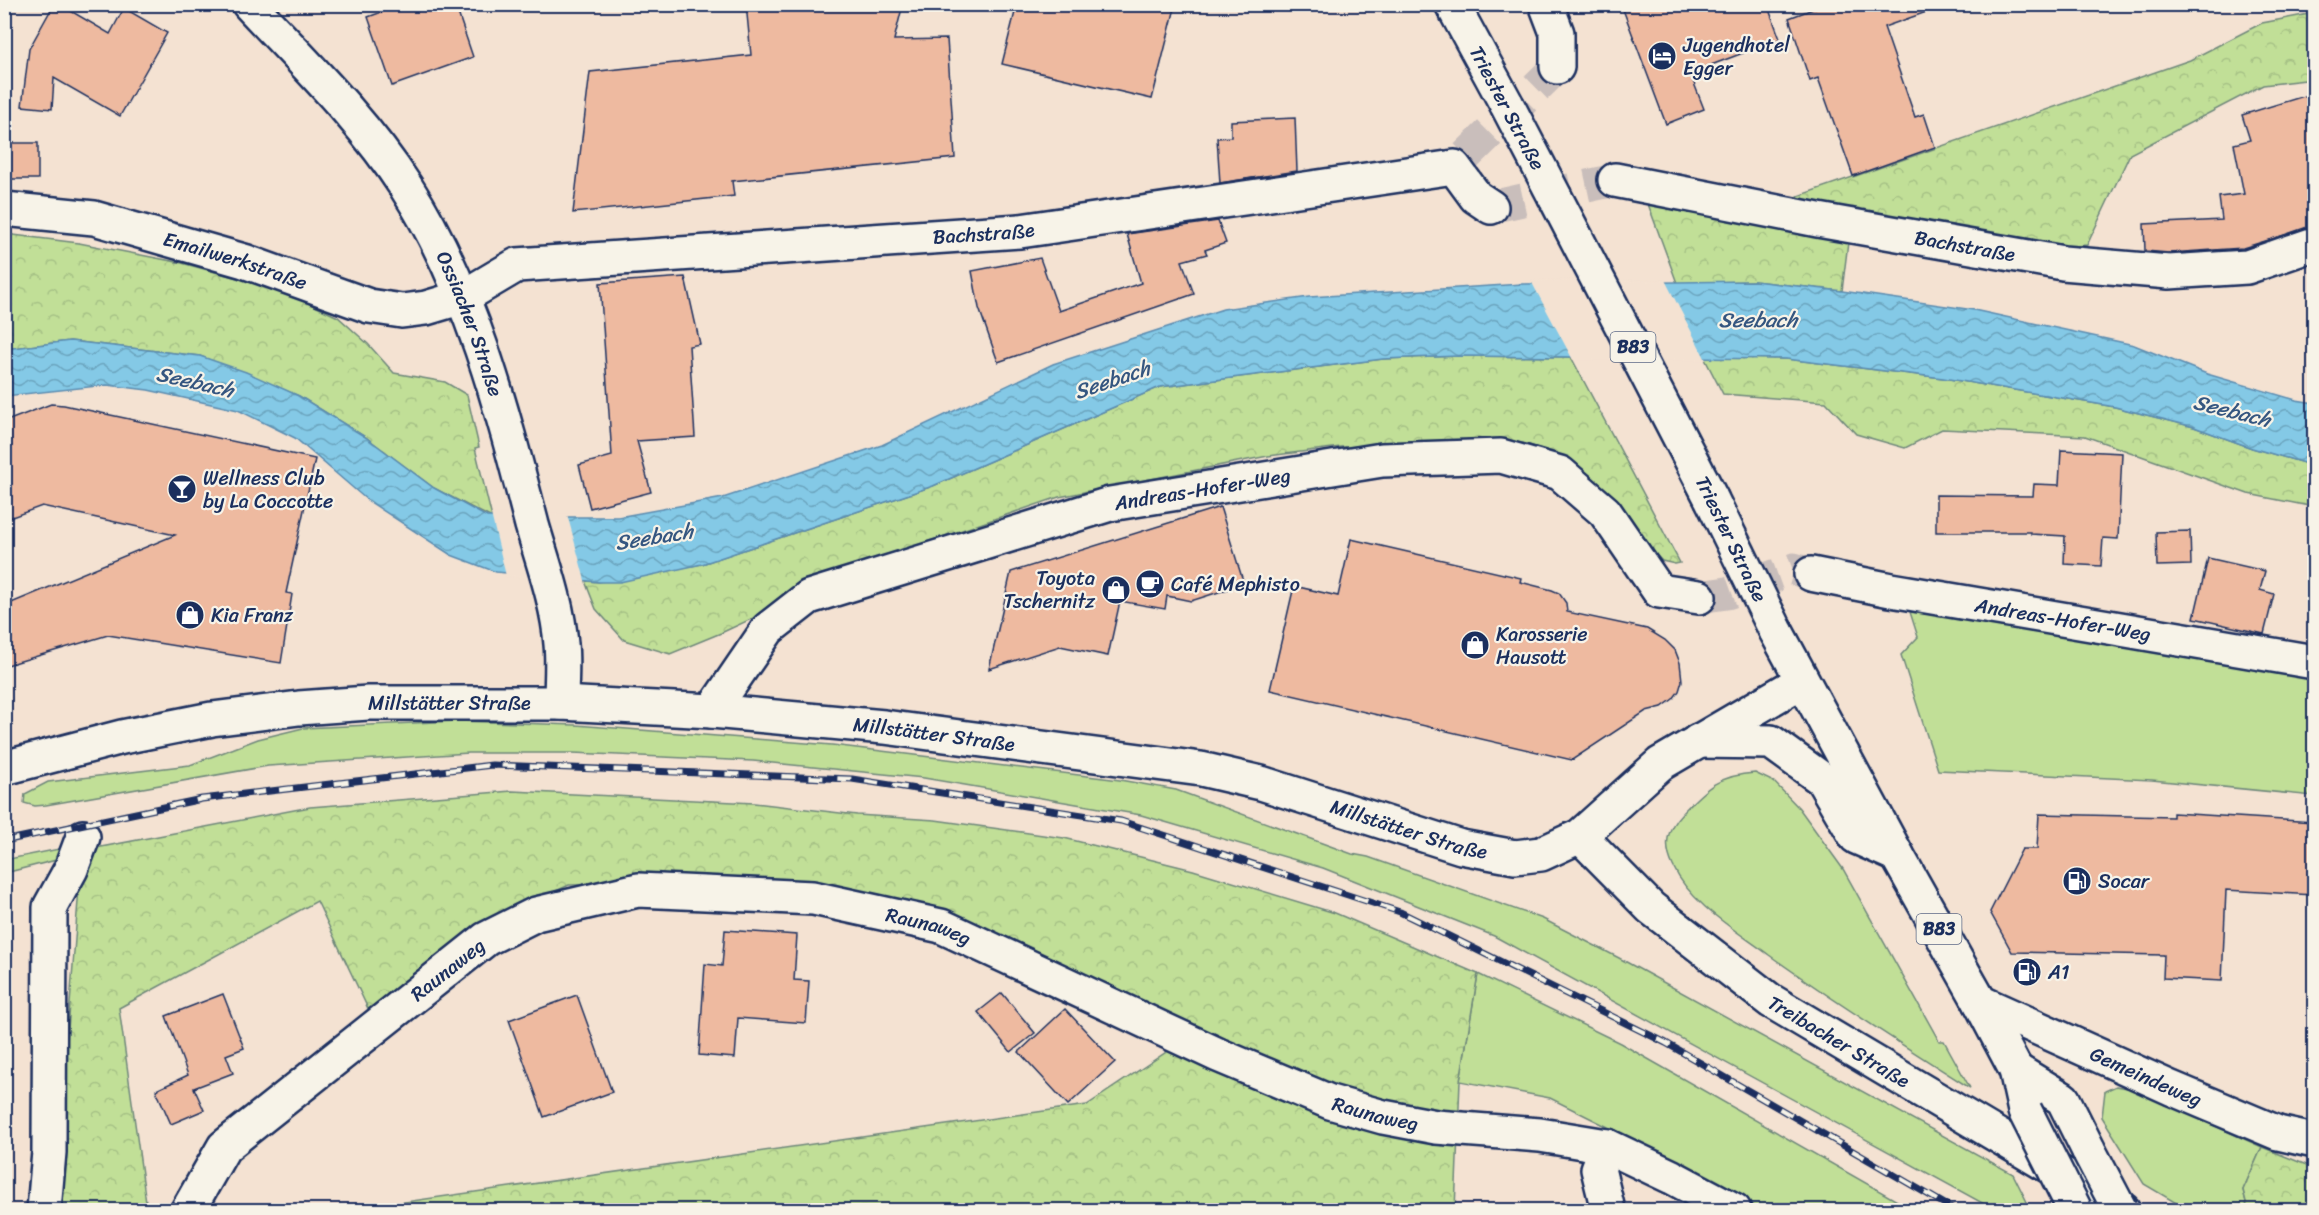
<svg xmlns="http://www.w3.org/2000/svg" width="2319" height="1215" viewBox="0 0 2319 1215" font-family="Sriracha,sans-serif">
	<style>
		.grass { fill: #c1df97; stroke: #6e877a; stroke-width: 1.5 }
		.forest { fill: url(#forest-crowns); stroke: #6e877a; stroke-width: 1.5 }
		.water { fill: url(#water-waves); stroke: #5a8bb0; stroke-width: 1.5 }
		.pier { fill: #f4e2d2 }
		.building { fill: #eebaa0; stroke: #1b2f5e; stroke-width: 1.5 }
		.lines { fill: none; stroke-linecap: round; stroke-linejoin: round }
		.minor-tunnel { stroke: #c9bebb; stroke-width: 33; stroke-dasharray: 33 16; stroke-linecap: butt }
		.minor-casing { stroke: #1b2f5e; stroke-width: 38 }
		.major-casing { stroke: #1b2f5e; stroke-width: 38 }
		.minor { stroke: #f7f3e8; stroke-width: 33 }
		.major { stroke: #f7f3e8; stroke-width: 33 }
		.rail-casing { stroke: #1b2f5e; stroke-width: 7 }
		.rail { stroke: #f7f3e8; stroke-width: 4.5; stroke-dasharray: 14; stroke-linecap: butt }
		.major-bridge-casing { stroke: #1b2f5e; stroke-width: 38; stroke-linecap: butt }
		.major-bridge { stroke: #f7f3e8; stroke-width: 33 }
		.labels { text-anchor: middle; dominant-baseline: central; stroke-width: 4.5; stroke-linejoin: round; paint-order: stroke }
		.shield { fill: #f7f3e8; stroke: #5d6a87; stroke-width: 1.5 }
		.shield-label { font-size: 18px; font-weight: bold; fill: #1b2f5e }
		.poi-label { font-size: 20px; fill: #1b2f5e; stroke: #f7f3e8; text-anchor: start }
		.street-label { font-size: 20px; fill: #1b2f5e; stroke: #f7f3e8 }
		.water-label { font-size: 21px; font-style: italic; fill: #355680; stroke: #f7f3e8 }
	</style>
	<defs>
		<pattern id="forest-crowns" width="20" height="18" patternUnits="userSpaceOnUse" patternTransform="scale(1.5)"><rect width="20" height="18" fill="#c1df97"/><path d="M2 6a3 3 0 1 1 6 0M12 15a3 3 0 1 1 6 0" fill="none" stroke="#a5c085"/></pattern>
		<pattern id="water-waves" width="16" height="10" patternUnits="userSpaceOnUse" patternTransform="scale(1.5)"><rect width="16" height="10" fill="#84c9e6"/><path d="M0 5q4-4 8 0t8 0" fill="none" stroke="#6ba4be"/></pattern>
	</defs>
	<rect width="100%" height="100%" fill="#f4e2d2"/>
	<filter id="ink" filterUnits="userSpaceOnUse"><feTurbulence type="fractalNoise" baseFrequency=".0167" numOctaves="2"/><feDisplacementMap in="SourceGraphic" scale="12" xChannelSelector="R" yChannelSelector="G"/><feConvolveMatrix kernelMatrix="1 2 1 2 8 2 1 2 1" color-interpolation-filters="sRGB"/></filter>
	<g filter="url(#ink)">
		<g class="grass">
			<polygon points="1910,612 2121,638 2314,674 2314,796 2152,780 1938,770 1901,655 1918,637"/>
			<polygon points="458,721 576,725 832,745 1120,780 1176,790 1352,854 1368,857 1543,919 1619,958 2013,1174 2031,1210 1995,1210 1494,936 1323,868 1141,815 924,778 753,761 573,753 469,753 268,766 46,805 35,806 24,803 25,794 48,782 190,765 258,739 303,728"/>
			<path d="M1755,773L1774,782L1799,808L1843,869L1939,1041H1944L1970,1088C1902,1045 1835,1002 1769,955C1737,931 1690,904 1673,866C1663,845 1667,829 1682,813C1706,788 1719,775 1755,773Z"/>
			<polygon points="69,847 64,858 5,873 4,860"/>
			<polygon points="1478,974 1620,1043 1913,1210 1760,1210 1622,1134 1550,1098 1460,1081"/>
			<polygon points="2116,1086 2133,1089 2262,1147 2243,1190 2248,1210 2188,1210 2144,1184 2102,1117 2105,1091"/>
		</g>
		<g class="forest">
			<polygon points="2314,13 2314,79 2263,85 2130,154 2087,245 2034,250 1851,218 1842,291 1754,281 1677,283 1641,185 1772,205 2190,60 2262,23"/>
			<polygon points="5,234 79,243 182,263 281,290 338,317 368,344 394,373 445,382 467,395 479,447 475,448 492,518 434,488 367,438 299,396 200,356 70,341 5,349"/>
			<polygon points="1459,356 1571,357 1680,563 1675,564 1662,561 1561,459 1541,449 1523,443 1484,441 1341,447 1268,456 1059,497 889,555 721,633 670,654 624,640 596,609 585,581 599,582 702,564 933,486 1160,387 1383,359"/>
			<polygon points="1704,357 1786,359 1943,378 2115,407 2194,427 2252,448 2314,466 2314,507 2248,494 2085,436 1942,429 1905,448 1856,434 1826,402 1723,394"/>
			<polygon points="512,791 754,803 857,815 935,820 1064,838 1193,870 1335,913 1478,974 1460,1081 1455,1210 349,1210 1087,1105 1199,1030 956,918 689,884 569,885 501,916 371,1015 317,901 119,1008 147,1210 54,1210 79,888 96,848 310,807"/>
			<polygon points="2262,1147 2314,1168 2314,1210 2248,1210 2243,1190"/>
		</g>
		<polygon class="water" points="1754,281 1842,291 1974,310 2134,345 2207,374 2296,400 2314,403 2314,466 2252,448 2194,427 2115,407 1943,378 1786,359 1459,356 1383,359 1160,387 933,486 702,564 620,582 599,582 496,572 451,555 367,500 295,438 238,410 148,390 107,385 5,396 5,349 70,341 200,356 246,372 299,396 367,438 434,488 487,517 618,517 723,498 882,445 1053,364 1223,309 1309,297 1523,284"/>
		<g class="pier">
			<polygon points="1665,280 1706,360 1573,360 1531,281"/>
			<polygon points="491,514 567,514 586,584 506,576"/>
		</g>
		<g class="building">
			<polygon points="54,4 59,4 110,34 124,8 167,33 120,116 54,78 52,109 22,106 29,49"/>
			<polygon points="404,4 455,4 473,57 392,86 368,17"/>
			<polygon points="746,4 903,4 894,40 947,39 955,158 732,181 734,196 573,213 590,72 751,55"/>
			<polygon points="1017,4 1176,4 1152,99 1002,64"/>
			<polygon points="1621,4 1767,4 1780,39 1690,73 1704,109 1666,124"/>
			<polygon points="1826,4 1935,4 1935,9 1884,27 1915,117 1924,114 1935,147 1853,176 1818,78 1810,81 1789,18"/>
			<polygon points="2314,93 2314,226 2243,248 2169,253 2145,251 2144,224 2222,220 2219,197 2244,194 2234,144 2250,140 2242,115"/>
			<polygon points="1295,118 1297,171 1220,183 1217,138 1231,137 1231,121"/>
			<rect x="4" y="143" width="34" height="36"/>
			<polygon points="1218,221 1226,243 1205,250 1207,254 1182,261 1194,294 998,362 979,308 972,271 1040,258 1059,311 1141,283 1127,234"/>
			<polygon points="685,277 700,344 689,346 695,437 637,441 651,492 590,508 579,465 612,456 600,283"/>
			<polygon points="51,404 64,405 315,459 286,593 292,594 281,663 108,635 4,666 4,606 175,535 42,506 4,520 4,422"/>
			<polygon points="2061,450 2122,453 2118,539 2103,538 2101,566 2064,564 2065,536 2031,534 2031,532 1936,532 1936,495 2033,496 2034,484 2059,485"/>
			<polygon points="1220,507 1244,584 1191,601 1167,596 1165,609 1120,601 1108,656 1060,646 989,669 1011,572"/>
			<polygon points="2190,531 2191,565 2157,566 2156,532"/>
			<polygon points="1351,539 1521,578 1520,582 1552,590 1559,593 1566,603 1567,612 1647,629 1665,640 1675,650 1680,663 1682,681 1679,691 1673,699 1662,707 1646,711 1572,760 1270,690 1294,586 1338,596"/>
			<polygon points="2208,558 2265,571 2260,590 2274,594 2264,634 2194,618"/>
			<polygon points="2173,813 2314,822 2314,895 2226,890 2222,981 2163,978 2164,955 2012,952 1990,912 2022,849 2037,849 2039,814 2173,817"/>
			<polygon points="725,930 797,935 794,980 809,981 806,1023 738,1018 735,1058 699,1055 705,964 722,966"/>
			<polygon points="1002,993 1035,1033 1011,1052 978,1012"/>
			<polygon points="223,994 244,1048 226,1055 233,1073 194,1088 204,1110 171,1124 156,1090 188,1075 166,1016"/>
			<polygon points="577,995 612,1092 544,1117 509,1020"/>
			<polygon points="1065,1009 1115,1062 1068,1105 1019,1052"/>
		</g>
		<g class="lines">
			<g class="minor-tunnel">
				<polyline points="1466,156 1557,67"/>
				<polyline points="1491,207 1615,180"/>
				<polyline points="1699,597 1727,593 1794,569 1811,574"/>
			</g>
			<g class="minor-casing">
				<g id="minor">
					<path id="s1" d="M249,4C304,63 362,119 406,187C471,288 502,409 532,525C543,563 558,604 561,644C563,663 561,683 561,703"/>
					<polyline points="1546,4 1557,33 1557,67"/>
					<path id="s2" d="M1615,180L1818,220L2063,263L2169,272L2247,267L2314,244"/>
					<path id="s3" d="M4,209L94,218L244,261L369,306L402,311L426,308L463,297L517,265L1020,231L1454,167L1476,197L1491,207"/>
					<path id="s4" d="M1811,574L1891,590L2314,662"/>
					<path id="s5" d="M712,711L768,629L809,597L1110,504L1382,460L1501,456L1560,473L1605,512L1659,591L1699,597"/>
					<polyline points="1698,741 1771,742 1822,779 1856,837 1897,855"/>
					<path id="s6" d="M4,768L122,737L212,719L299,708L368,703H561L712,711L884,727L1201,769L1261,783L1461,847L1515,857L1541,854L1580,836L1660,764L1802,681"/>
					<path id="s7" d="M1580,836L1651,908L1771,1001L2123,1210"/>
					<path id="s8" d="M1980,1002L2171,1088L2278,1133L2314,1141"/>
					<polyline points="1607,1146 1598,1169 1608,1210"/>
					<polyline points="44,1210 49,1152 50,907 71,869 83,837"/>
					<path id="s9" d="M188,1210L224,1147L486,939L536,914L638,890L813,898L941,926L1218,1055L1330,1102L1383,1117L1436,1127L1540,1135L1607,1146L1672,1177L1734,1210"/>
				</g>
			</g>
			<g class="major-casing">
				<g id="major">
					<polyline points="1452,4 1507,105"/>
					<polyline points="1555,197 1711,498"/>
					<polyline points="1776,631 1897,855 1980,1002 2016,1070 2025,1111"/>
					<polyline points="2016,1070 2063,1099 2089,1151"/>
				</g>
			</g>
			<use href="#minor" class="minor"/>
			<use href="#major" class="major"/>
			<g class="rail-casing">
				<polyline id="rail" points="4,841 202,799 492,765 852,779 1121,821 1400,912 1666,1043 1955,1210"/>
			</g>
			<use href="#rail" class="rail"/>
			<g class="major-bridge-casing">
				<g id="major-bridge">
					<polyline points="1507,105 1555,197"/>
					<polyline points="1711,498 1776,631"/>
					<polyline points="2025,1111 2075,1210"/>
					<polyline points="2089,1151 2120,1210"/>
				</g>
			</g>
			<use href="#major-bridge" class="major-bridge"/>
		</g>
	</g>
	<defs>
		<g id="hotel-disc" transform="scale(1.5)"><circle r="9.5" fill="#1b2f5e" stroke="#f7f3e8"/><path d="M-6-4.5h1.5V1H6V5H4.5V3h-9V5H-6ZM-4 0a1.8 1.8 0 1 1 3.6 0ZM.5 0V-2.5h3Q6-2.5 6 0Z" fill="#fff"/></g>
		<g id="bar-disc" transform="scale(1.5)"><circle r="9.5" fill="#1b2f5e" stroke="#f7f3e8"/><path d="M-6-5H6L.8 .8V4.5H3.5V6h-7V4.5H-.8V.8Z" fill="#fff"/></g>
		<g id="cafe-disc" transform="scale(1.5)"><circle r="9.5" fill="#1b2f5e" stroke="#f7f3e8"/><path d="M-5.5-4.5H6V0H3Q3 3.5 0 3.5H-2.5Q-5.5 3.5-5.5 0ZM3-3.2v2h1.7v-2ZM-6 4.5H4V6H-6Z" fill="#fff"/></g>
		<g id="shop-disc" transform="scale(1.5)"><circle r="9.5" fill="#1b2f5e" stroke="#f7f3e8"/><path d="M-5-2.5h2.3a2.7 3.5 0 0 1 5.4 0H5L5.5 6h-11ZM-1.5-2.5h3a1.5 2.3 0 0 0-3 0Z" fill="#fff"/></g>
		<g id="fuel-disc" transform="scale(1.5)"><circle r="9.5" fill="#1b2f5e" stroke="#f7f3e8"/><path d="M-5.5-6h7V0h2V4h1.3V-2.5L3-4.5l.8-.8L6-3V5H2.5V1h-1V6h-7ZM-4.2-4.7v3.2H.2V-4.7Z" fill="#fff"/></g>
	</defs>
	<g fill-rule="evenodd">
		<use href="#hotel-disc" x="1662" y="56"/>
		<use href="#bar-disc" x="182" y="489"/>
		<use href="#cafe-disc" x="1150" y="584"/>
		<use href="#shop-disc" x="1116" y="590"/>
		<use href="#shop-disc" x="190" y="615"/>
		<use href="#shop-disc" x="1475" y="645"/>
		<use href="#fuel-disc" x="2077" y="881"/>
		<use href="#fuel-disc" x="2027" y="972"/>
	</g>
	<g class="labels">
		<g class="shield">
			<rect x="1610.5" y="332" width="45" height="30" rx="4.5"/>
			<rect x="1916.5" y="914" width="45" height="30" rx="4.5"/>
		</g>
		<g class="shield-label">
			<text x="1633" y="347">B83</text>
			<text x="1939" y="929">B83</text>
		</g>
		<g class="poi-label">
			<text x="1683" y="45">Jugendhotel<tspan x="1683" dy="23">Egger</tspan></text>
			<text x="203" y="478">Wellness Club<tspan x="203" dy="23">by La Coccotte</tspan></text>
			<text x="1095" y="578" text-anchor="end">Toyota<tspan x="1095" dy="23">Tschernitz</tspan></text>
			<text x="1171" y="584">Café Mephisto</text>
			<text x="211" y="615">Kia Franz</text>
			<text x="1496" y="634">Karosserie<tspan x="1496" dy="23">Hausott</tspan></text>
			<text x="2098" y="881">Socar</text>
			<text x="2048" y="972">A1</text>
		</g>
		<g class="street-label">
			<text transform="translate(1507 108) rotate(62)">Triester Straße</text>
			<text stroke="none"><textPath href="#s3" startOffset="1006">Bachstraße</textPath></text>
			<text stroke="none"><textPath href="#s2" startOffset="356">Bachstraße</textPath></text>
			<text stroke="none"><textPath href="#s3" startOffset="238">Emailwerkstraße</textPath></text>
			<text stroke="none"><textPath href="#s1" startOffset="393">Ossiacher Straße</textPath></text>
			<text stroke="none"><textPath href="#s5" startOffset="560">Andreas-Hofer-Weg</textPath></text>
			<text transform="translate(1731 539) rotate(64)">Triester Straße</text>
			<text stroke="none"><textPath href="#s4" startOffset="256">Andreas-Hofer-Weg</textPath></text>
			<text stroke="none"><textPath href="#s6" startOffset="452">Millstätter Straße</textPath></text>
			<text stroke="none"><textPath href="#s6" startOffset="938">Millstätter Straße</textPath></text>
			<text stroke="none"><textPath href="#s6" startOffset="1424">Millstätter Straße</textPath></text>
			<text stroke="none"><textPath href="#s9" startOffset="862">Raunaweg</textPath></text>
			<text stroke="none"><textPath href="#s9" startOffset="358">Raunaweg</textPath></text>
			<text stroke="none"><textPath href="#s7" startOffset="332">Treibacher Straße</textPath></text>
			<text stroke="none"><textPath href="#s8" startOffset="182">Gemeindeweg</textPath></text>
			<text stroke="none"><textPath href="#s9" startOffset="1348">Raunaweg</textPath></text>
		</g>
		<g class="water-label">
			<text x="1758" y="320">Seebach</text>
			<text transform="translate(1112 380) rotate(-19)">Seebach</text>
			<text transform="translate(195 382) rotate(13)">Seebach</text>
			<text transform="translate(2232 411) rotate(14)">Seebach</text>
			<text transform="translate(654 537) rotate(-9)">Seebach</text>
		</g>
	</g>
	<rect width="2319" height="1215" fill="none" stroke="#f7f3e8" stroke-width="24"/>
	<rect x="12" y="12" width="2295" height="1191" fill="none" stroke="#1b2f5e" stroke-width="2" filter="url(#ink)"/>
</svg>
